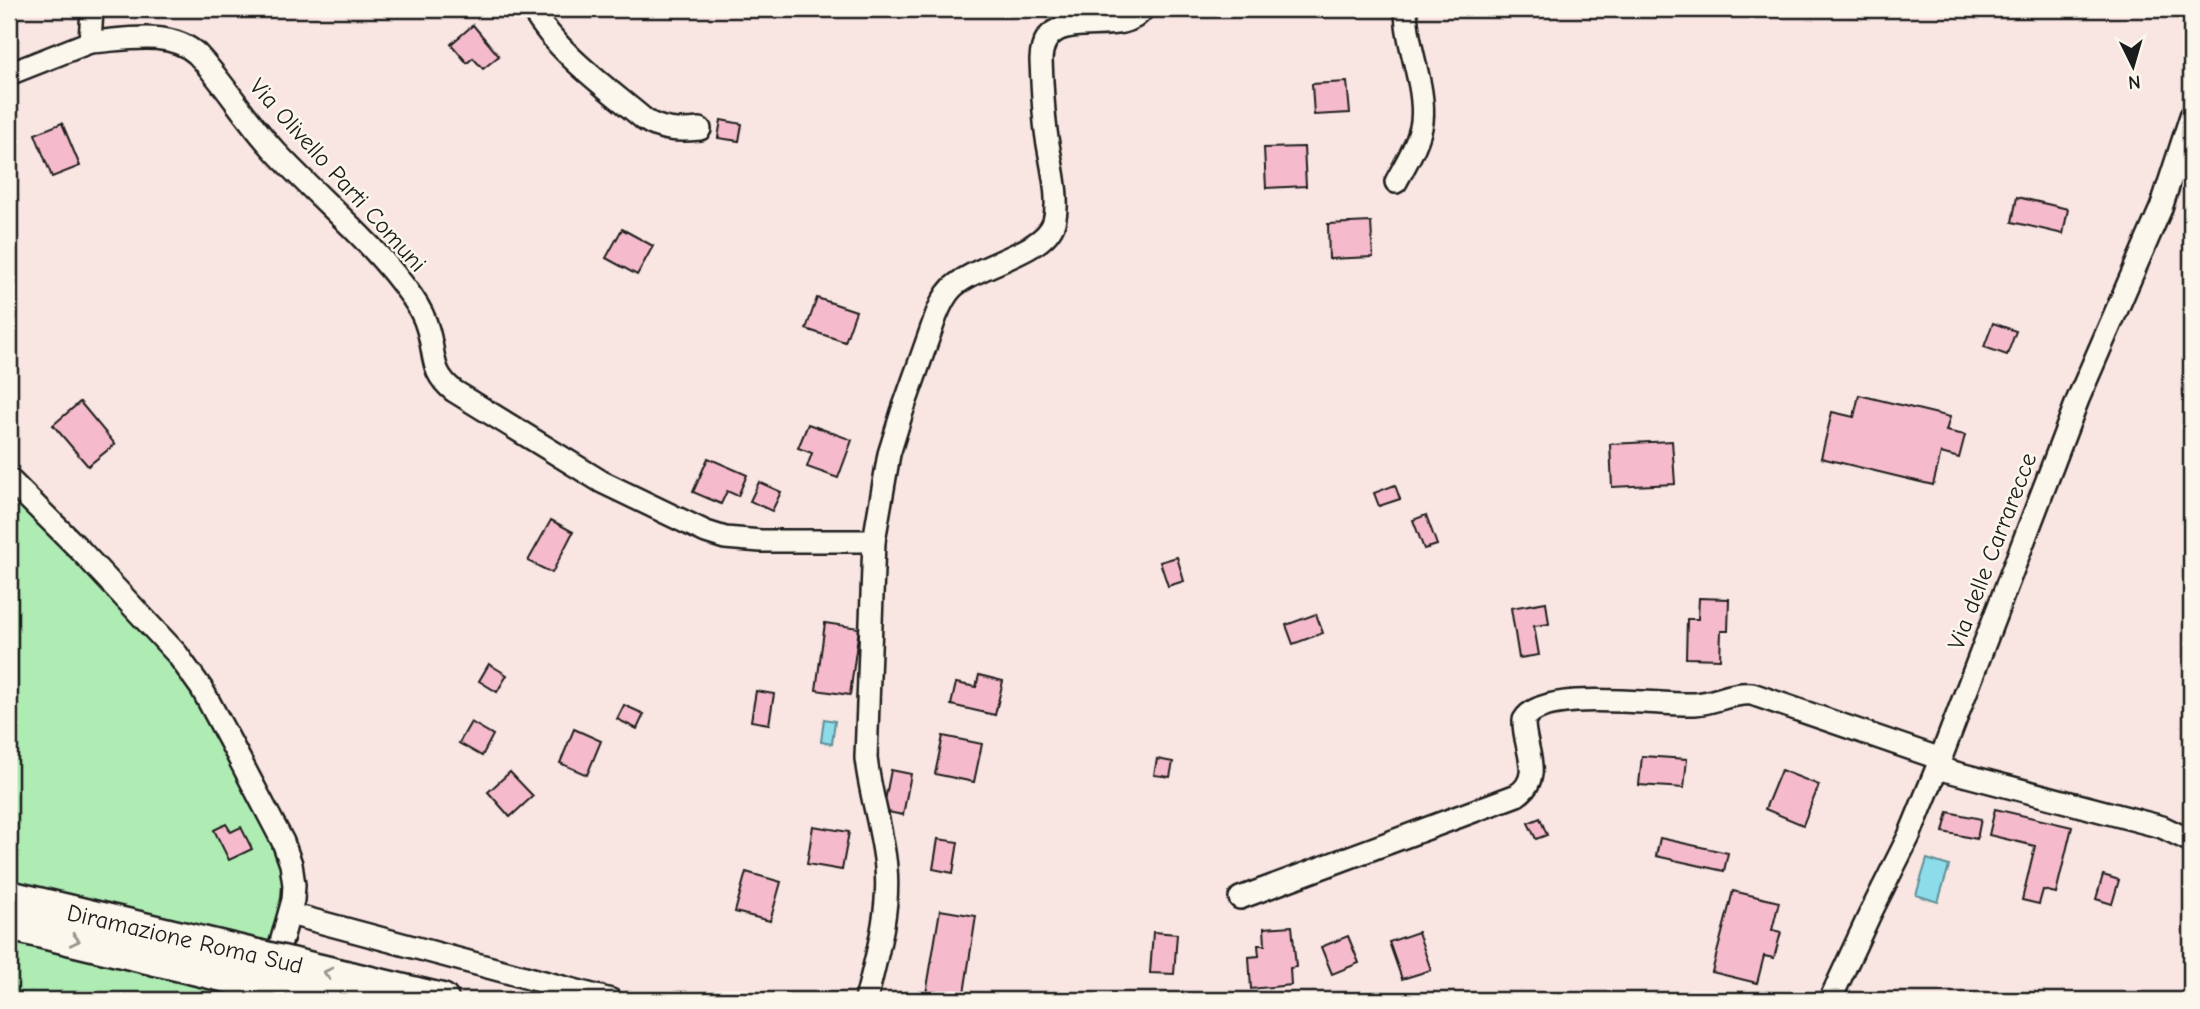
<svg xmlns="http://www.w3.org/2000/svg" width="2200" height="1009" viewBox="0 0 2200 1009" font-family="'Comic Neue',sans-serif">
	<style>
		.green { fill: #aeecb4; stroke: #658468; stroke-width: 2 }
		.water { fill: #8cdce9; stroke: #5f8f97; stroke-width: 2 }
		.building { fill: #f5bbcc; stroke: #1c1c1c; stroke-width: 2 }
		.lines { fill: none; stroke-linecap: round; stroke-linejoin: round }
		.minor-casing { stroke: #1c1c1c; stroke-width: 26 }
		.highway-casing { stroke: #1c1c1c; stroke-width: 37 }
		.minor { stroke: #fbf7ec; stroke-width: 21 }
		.highway { stroke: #fbf7ec; stroke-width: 32 }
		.highway-bridge-casing { stroke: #1c1c1c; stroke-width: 37; stroke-linecap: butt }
		.highway-bridge { stroke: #fbf7ec; stroke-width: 32 }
		.oneway { stroke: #97948e }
		.labels { text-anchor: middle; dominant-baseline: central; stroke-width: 5; stroke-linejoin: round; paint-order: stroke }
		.street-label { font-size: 24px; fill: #1c1c1c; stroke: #fbf7ec }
	</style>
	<rect width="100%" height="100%" fill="#f9e5e2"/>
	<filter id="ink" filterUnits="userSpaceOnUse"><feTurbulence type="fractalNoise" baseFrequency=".0143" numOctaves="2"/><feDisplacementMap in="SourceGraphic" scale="14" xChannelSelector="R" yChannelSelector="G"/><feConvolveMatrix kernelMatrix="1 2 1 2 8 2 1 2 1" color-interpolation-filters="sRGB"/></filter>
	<g filter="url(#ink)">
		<polygon class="green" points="9,479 169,646 283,842 290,914 291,964 383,1000 9,1000"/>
		<g class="water">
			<polygon points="824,719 835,721 832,744 821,742"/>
			<polygon points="1927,859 1949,866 1938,902 1916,895"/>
		</g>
		<g class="building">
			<polygon points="473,25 499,56 483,69 473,58 467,63 451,44"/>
			<polygon points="1347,82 1350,113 1314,115 1312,84"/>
			<polygon points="721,120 742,124 739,141 718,138"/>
			<polygon points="62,123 80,166 52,177 35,134"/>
			<polygon points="1304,147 1306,186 1266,188 1264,148"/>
			<polygon points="2017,197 2068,209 2063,234 2012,222"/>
			<polygon points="1371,222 1373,257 1329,259 1328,224"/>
			<polygon points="622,229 653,246 637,275 606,258"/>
			<polygon points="817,298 856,311 845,342 806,329"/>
			<polygon points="1993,323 2016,331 2007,355 1984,347"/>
			<polygon points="1859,395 1950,417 1946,431 1965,435 1959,458 1941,453 1933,485 1821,458 1832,412 1854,417"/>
			<polygon points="80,402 115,444 88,466 53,425"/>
			<polygon points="808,424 852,440 838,478 807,467 812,453 798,448"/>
			<polygon points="1672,441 1675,484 1612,487 1610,444"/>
			<polygon points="708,458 747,475 738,496 727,491 721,504 693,492"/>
			<polygon points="759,482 781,492 772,511 750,501"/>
			<polygon points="1395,485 1400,499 1379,506 1374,493"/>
			<polygon points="1426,515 1437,545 1424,549 1413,520"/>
			<polygon points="551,520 573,532 552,573 528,561"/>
			<polygon points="1177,557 1184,581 1168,586 1160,562"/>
			<polygon points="1699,598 1729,599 1728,631 1721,631 1720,659 1686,658 1687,619 1698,619"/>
			<polygon points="1546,602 1549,624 1534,626 1539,655 1519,658 1511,608"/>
			<polygon points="1316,614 1323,633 1293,644 1286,625"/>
			<polygon points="825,623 859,628 850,695 816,690"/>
			<polygon points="489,664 507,675 497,692 479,681"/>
			<polygon points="979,675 1003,681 995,715 951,705 956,683 976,687"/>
			<polygon points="756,691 774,694 769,724 751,721"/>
			<polygon points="624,705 644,714 637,729 617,719"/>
			<polygon points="471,722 493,735 482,756 459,743"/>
			<polygon points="574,729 601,741 587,775 560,763"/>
			<polygon points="943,736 982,744 974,782 935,774"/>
			<polygon points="1642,756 1687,759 1684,788 1639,785"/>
			<polygon points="1157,759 1173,762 1170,777 1154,775"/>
			<polygon points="891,770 911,774 903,815 883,811"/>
			<polygon points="1781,770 1819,785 1803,825 1765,809"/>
			<polygon points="510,772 533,796 510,817 488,792"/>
			<polygon points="1995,809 2072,827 2056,893 2043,890 2039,904 2022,900 2035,846 1989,835"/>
			<polygon points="1948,812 1981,819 1977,839 1943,832"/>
			<polygon points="1540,818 1547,835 1536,839 1528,823"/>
			<polygon points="226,824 231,832 241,827 252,849 229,860 214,830"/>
			<polygon points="813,826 849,832 842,870 807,864"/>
			<polygon points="1660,838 1728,853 1724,871 1656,856"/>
			<polygon points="938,839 958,842 953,873 933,869"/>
			<polygon points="746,872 781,882 770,921 735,912"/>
			<polygon points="2103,875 2119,880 2112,904 2096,899"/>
			<polygon points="1733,891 1779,902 1772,930 1781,932 1774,958 1764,956 1757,983 1712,972"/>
			<polygon points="940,910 976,916 963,1000 925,1000"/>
			<polygon points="1292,926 1296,967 1290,968 1291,985 1251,989 1249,957 1259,956 1258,945 1265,945 1264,928"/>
			<polygon points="1153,932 1177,934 1174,974 1150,973"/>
			<polygon points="1418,932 1431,970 1402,979 1389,942"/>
			<polygon points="1348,936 1359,963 1332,974 1321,947"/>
		</g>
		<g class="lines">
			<g class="minor-casing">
				<g id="minor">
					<path d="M532,9C559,55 605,86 645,120C662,131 680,131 700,129"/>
					<path d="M90,42C125,40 169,29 197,54C225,84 246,120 274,150C319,199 373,241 412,297C419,307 425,318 428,330C436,357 430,372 454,391L602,482L706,532L725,538L761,541H874L889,454L902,412L936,316C940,306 944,296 952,288C977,264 1044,254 1054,222C1061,196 1049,157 1046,131C1043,107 1042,84 1041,60C1043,0 1121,43 1143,9"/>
					<polyline points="9,74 90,42 92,9"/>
					<path d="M1396,182C1406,163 1419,143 1422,122C1426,84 1406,47 1406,9"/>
					<polyline points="9,479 81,551 177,654 202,689 231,743 283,842 291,864 294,885 293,900 273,971"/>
					<polyline points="1937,768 2162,827 2191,841"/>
					<path d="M1240,898L1517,795C1545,776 1523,748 1524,720C1543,687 1658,706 1695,704C1715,703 1732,692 1752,694L1941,759"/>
					<polyline points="290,914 611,1000"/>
					<path d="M866,1000C876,958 890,912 886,868C883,831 870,795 866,758L874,541"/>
					<polyline points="1830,1000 1869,916 1909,836 1937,768 2078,399 2161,208 2191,116"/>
				</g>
			</g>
			<g class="highway-casing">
				<g id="highway">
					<polyline points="9,897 257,956"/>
					<polyline points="9,924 252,982"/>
					<polyline points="291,964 442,1000"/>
					<polyline points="285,990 327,1000"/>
				</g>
			</g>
			<use href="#minor" class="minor"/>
			<use href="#highway" class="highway"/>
			<g class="highway-bridge-casing">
				<g id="highway-bridge">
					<polyline points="257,956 291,964"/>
					<polyline points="252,982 285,990"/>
				</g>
			</g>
			<use href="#highway-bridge" class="highway-bridge"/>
		</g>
		<defs><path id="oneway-chevron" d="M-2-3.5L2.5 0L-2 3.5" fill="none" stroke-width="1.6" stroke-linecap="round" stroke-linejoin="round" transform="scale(1.75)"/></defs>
		<g class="oneway">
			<use href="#oneway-chevron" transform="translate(75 940) rotate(13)"/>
			<use href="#oneway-chevron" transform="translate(328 973) rotate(-166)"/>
		</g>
	</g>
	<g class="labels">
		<g class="street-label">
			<text transform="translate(338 175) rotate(48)">Via Olivello Parti Comuni</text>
			<text transform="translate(1992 551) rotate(-69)">Via delle Carrarecce</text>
			<text transform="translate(185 939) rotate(13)">Diramazione Roma Sud</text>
		</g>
	</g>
	<rect width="2200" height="1009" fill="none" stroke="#fbf7ec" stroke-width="35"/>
	<rect x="18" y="18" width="2165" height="974" fill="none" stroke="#1c1c1c" stroke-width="2.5" filter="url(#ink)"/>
	<g transform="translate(2133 66) rotate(175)" stroke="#fbf7ec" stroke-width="5" paint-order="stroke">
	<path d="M0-5L12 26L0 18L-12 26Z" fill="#1c1c1c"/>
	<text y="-10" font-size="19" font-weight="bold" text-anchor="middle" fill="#1c1c1c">N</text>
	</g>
</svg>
